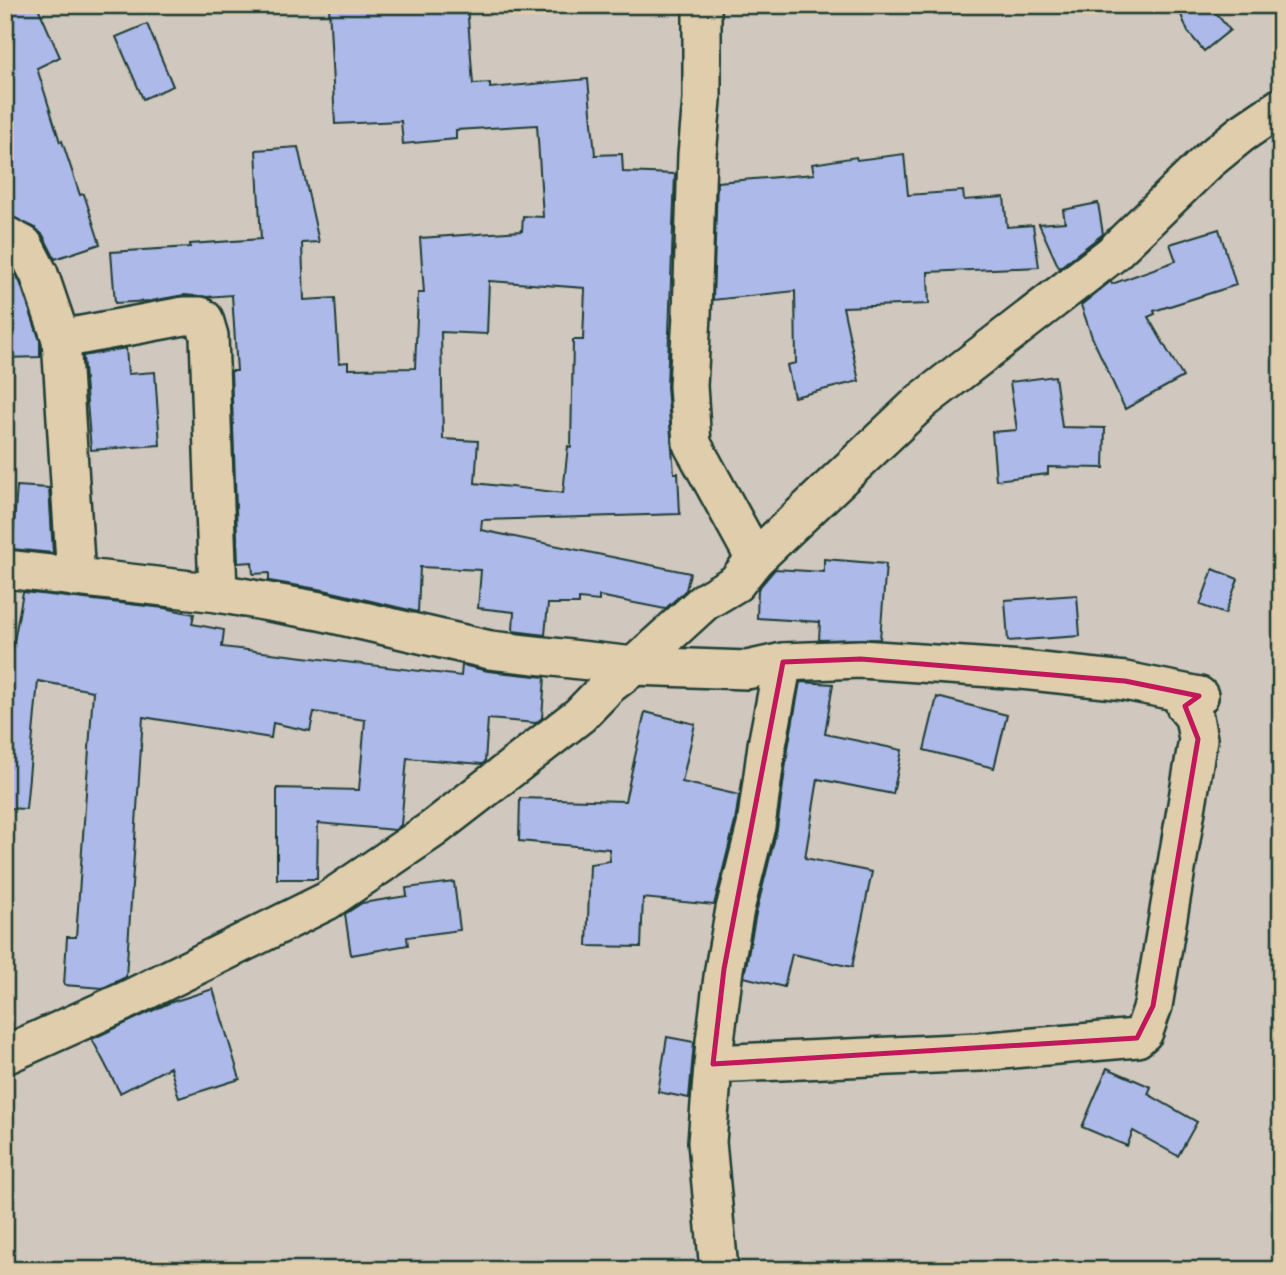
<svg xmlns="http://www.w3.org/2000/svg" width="1286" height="1275" viewBox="0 0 1286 1275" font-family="'Gochi Hand',sans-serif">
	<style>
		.building { fill: #acb9e9; stroke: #1f3d34; stroke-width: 2; fill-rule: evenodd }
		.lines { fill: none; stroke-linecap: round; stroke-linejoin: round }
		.minor-casing { stroke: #1f3d34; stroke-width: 42 }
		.minor { stroke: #e0cdab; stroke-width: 37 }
		.marked { fill: none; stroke: #c2185b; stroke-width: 5; stroke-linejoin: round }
	</style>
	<rect width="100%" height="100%" fill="#d0c7be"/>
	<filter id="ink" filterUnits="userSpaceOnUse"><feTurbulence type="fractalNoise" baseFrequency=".0143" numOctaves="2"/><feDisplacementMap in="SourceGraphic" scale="14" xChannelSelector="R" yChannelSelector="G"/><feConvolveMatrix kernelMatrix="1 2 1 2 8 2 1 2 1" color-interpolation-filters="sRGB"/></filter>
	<g filter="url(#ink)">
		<g class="building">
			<polygon points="5,5 37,5 60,57 37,68 60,142 62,141 80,195 84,194 100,244 55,259 43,235 34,227 5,214 5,211 13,210 5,188"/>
			<path d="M329,5H467L473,84L490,83V88L588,79L595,155L622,154L623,172L675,174L667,387L674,473H678L680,514L482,520L481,530L690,573L686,590L665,609L599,596V601L579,599V604H548L545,635L513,631L514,612L478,608L481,570L420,567L418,612L324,590L269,581V573L253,574L252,562L238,563L231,371H237L232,295L206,297L184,295L151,301L115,303L111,252L190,247V244L261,239L256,150L298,147L319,242L302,243L304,300L335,298L339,363L348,362V369L415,368L418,293H424L420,238L522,231L523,216L543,217L537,125L456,130V139L403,144L401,121L335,124ZM489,281L585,288L583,340H573L571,447L568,446L563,493L475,483L478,441L443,439L441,332L487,334Z"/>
			<polygon points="1177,5 1209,5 1230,30 1204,51 1188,32"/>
			<polygon points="147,24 173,86 143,99 116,37"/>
			<polygon points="904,154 908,195 963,191 964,200 1004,197 1007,227 1033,225 1039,267 928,272 929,304 843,307 859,381 794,397 787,365 796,363 795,291 713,300 717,182 814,174 812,164 856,157 857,160"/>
			<polygon points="1098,203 1103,234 1059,268 1039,224 1065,222 1063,210"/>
			<polygon points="1219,229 1236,285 1154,311 1155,314 1148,317 1183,377 1125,409 1092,337 1081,305 1111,281 1112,284 1176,261 1170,244"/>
			<polygon points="5,259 8,261 20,282 40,341 40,357 5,358"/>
			<polygon points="126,348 128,374 155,372 160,445 91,450 83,356"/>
			<polygon points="1055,376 1062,427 1105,428 1104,468 1048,467 1048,474 996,480 992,432 1017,430 1010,382"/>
			<polygon points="17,486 49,488 53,553 12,549"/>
			<polygon points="824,559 886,564 880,639 819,640 820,622 757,618 758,589 775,569 824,572"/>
			<polygon points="1213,569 1238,579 1225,614 1200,605"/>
			<polygon points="23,592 164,608 194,614 192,624 224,630 222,647 461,676 462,665 488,671 545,677 542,718 536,723 488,719 485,762 482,764 407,758 401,825 395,830 318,823 317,879 277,879 277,788 359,790 365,720 314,712 310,731 273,723 271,738 143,717 126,977 103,988 64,985 67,937 76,937 93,691 38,681 26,809 5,808 5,651 12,652"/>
			<polygon points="1077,595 1080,636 1008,641 1005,600"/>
			<polygon points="800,682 833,684 825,734 902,750 893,794 818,779 805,858 872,872 852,967 792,954 784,987 744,977 756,913 777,829 788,748"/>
			<polygon points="937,697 1007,715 994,768 924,750"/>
			<polygon points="645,712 695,724 682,782 739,795 735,822 714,905 643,898 641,947 587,946 590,864 610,861 609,849 519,841 520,798 625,801"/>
			<polygon points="454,882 460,930 407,937 408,945 351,955 345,914 362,903 407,896 406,888"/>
			<polygon points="213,989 240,1079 179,1098 170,1067 120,1093 92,1039 169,1003"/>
			<polygon points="667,1037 694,1042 689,1098 658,1092"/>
			<polygon points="1107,1068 1151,1087 1148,1094 1197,1122 1178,1156 1133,1131 1127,1146 1082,1127"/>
		</g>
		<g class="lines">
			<g class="minor-casing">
				<g id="minor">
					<polyline points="702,5 702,100 697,155 692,315 688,386 692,444 755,559"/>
					<polyline points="5,235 24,245 39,274 61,339 76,578"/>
					<polyline points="61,339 184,316 200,316 204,319 209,336 218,593"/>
					<polyline points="5,569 218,593 320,611 490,650 634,666 704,602 736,583 755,559 922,401 1111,255 1208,161 1241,134 1281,107"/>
					<polyline points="5,1055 123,1002 327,901 433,829 580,715 609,685 634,666 747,670 783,662 861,659 1022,670 1125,681 1199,696"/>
					<polyline points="713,1064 979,1052 1137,1038 1144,1032 1153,1006 1198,739 1194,717 1185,706 1199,696"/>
					<polyline points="719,1270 707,1142 715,1041 724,969 735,909 756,826 767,745 783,662"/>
				</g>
			</g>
			<use href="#minor" class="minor"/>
		</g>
	</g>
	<path class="marked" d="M861,659L1125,681L1199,696L1185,706L1198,739L1153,1006L1137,1038L713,1064L724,969L783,662Z"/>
	<rect width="1286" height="1275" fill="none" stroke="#e0cdab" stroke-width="28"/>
	<rect x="14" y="14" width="1258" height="1247" fill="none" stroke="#1f3d34" stroke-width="2.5" filter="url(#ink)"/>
</svg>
